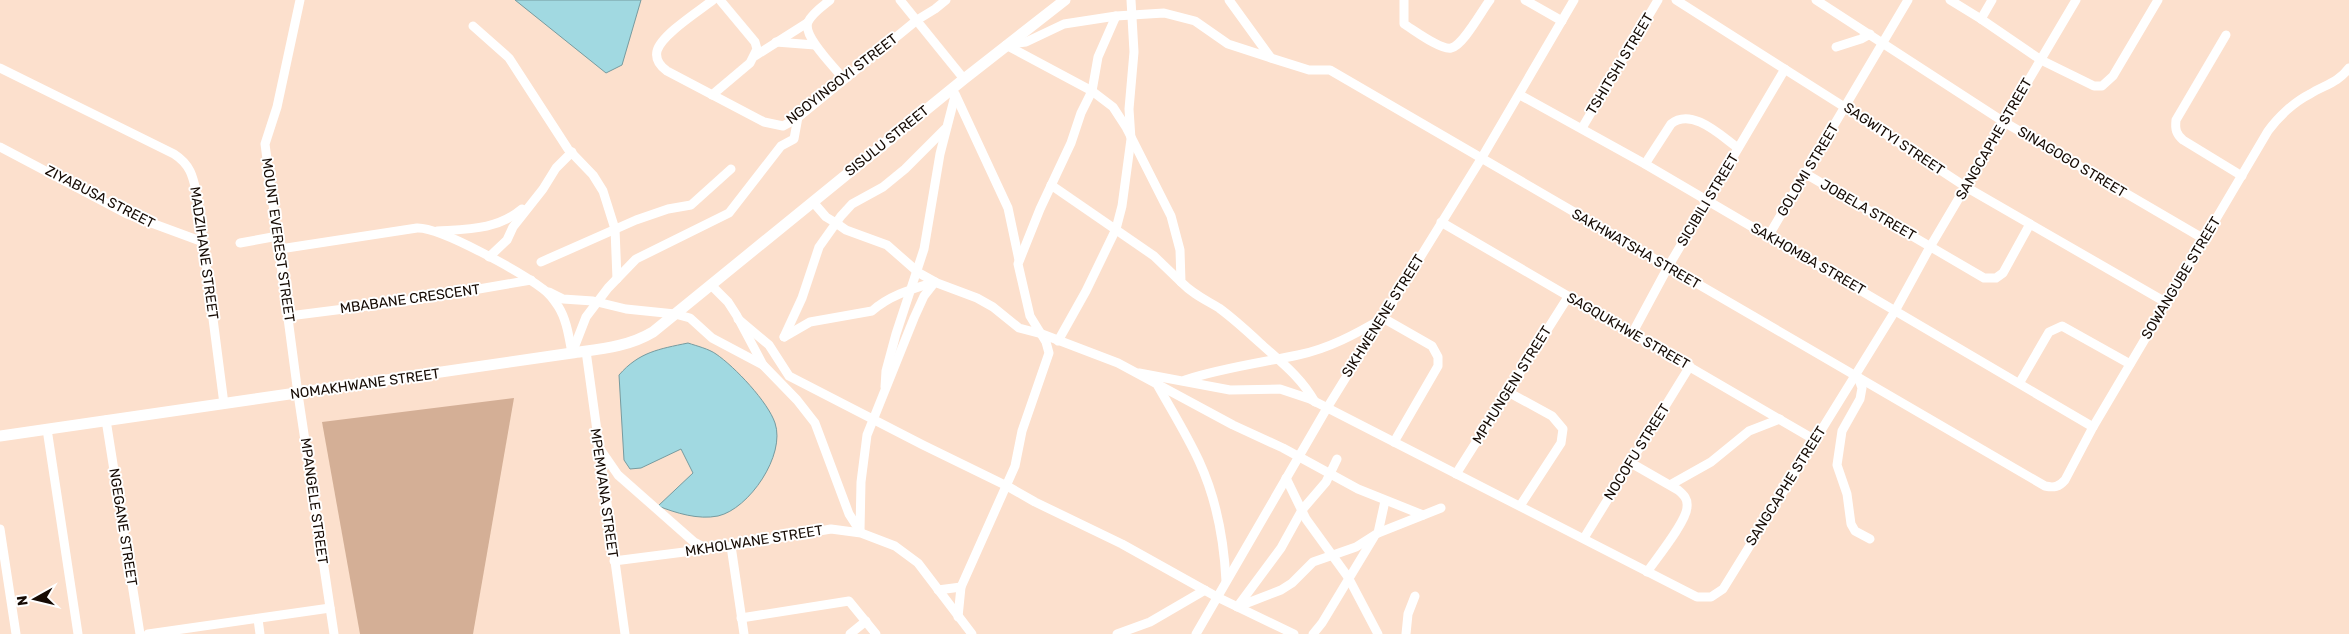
<svg xmlns="http://www.w3.org/2000/svg" width="2349" height="634" viewBox="0 0 2349 634" font-family="Rubik,sans-serif">
	<style>
		.green { fill: #d4af96 }
		.water { fill: #a1d9e1; stroke: #779b9f }
		.lines { fill: none; stroke-linecap: round; stroke-linejoin: round }
		.street { stroke: #fff; stroke-width: 9 }
		.secondary { stroke: #fff; stroke-width: 11 }
		.labels { text-anchor: middle; dominant-baseline: central; stroke-width: 4; stroke-linejoin: round; paint-order: stroke }
		.street-label { font-size: 14px; fill: #160b04; stroke: #fff }
	</style>
	<rect width="100%" height="100%" fill="#fce0cd"/>
	<polygon class="green" points="514,398 473,634 360,634 322,422"/>
	<g class="water">
		<polygon points="515,0 641,0 622,65 606,73"/>
		<path d="M688,343C697,346 709,349 716,354C735,367 768,402 775,423C786,455 749,509 718,516C698,520 676,513 658,506L693,473L681,449L641,468L630,469L624,460L619,375C639,352 659,349 688,343Z"/>
	</g>
	<g class="lines">
		<g class="street">
			<polyline points="300,0 277,107 265,144 298,394 334,634"/>
			<path d="M713,0C699,11 661,35 657,51C655,60 660,66 667,71L764,122L783,126L796,119L917,20L935,9L946,0"/>
			<path d="M830,0C823,6 812,13 808,22C802,36 835,68 844,79"/>
			<polyline points="900,0 964,79"/>
			<path d="M1229,0L1271,58L1309,70H1330L2045,486C2054,488 2059,487 2065,480L2093,427L2268,131C2278,117 2294,102 2310,94C2324,85 2338,83 2349,68"/>
			<path d="M1404,0V24C1414,30 1440,50 1451,48C1463,46 1482,10 1490,0"/>
			<polyline points="1525,0 1562,21"/>
			<polyline points="1676,0 1846,108 1966,187 2167,303"/>
			<polyline points="1816,0 2004,122 2204,239"/>
			<polyline points="1950,0 1981,19 2041,60 2094,86 2102,86 2113,76 2158,0"/>
			<polyline points="1981,19 1992,0"/>
			<polyline points="473,26 509,58 568,149 593,175 603,191 615,229 617,279"/>
			<path d="M2226,35L2176,120C2175,129 2176,134 2183,140L2242,176"/>
			<polyline points="776,42 815,45"/>
			<polyline points="1009,44 1026,42 1064,24 1116,16 1164,13 1195,21 1228,44 1271,58"/>
			<path d="M1006,45L1092,91L1113,107L1126,127L1171,216L1180,250L1181,282C1194,295 1204,299 1219,308C1234,319 1247,331 1260,343C1281,362 1301,377 1315,402"/>
			<polyline points="1836,47 1861,39 1870,34"/>
			<polyline points="755,56 807,23"/>
			<path d="M0,68L174,154C191,165 193,177 197,195L224,404"/>
			<polyline points="955,94 1008,208 1019,260"/>
			<polyline points="712,95 750,63 757,49 755,42 720,0"/>
			<polyline points="1520,95 1645,164 2093,427"/>
			<polyline points="1582,128 1658,0"/>
			<polyline points="0,147 127,214 203,242"/>
			<path d="M1645,164L1671,124C1692,107 1721,136 1738,148"/>
			<polyline points="1806,174 1984,278 1996,278 2003,273 2030,224"/>
			<polyline points="1051,185 1154,256 1181,282"/>
			<polyline points="813,202 826,217 836,223 846,230 887,245 919,273 937,283 977,298 993,307 1019,328 1042,334 1118,363 1233,425 1283,448 1358,489 1423,515"/>
			<polyline points="1441,222 1815,440"/>
			<path d="M437,231C468,229 497,230 522,209"/>
			<polyline points="1769,235 1908,0"/>
			<polyline points="240,243 278,236"/>
			<path d="M280,249L417,228C441,227 522,273 543,289C549,293 554,300 558,306C567,320 569,338 572,353"/>
			<polyline points="489,257 507,240 513,227 543,189 556,168 572,152"/>
			<polyline points="541,262 636,220 668,209 691,205 731,169"/>
			<polyline points="711,285 728,302 737,316 763,365 797,400 815,423 849,514 860,531"/>
			<polyline points="549,292 563,299 593,301 626,309 675,314 690,318 712,338 763,365"/>
			<polyline points="289,316 415,300 531,280"/>
			<polyline points="738,319 769,345 789,376 923,445 1007,486 1035,502 1122,544 1217,597 1294,634"/>
			<polyline points="1633,332 1668,267 1785,69"/>
			<polyline points="784,337 802,298 819,247 841,216 852,204 883,187 905,169 945,129"/>
			<path d="M784,337L810,322L872,311C890,295 912,289 935,282"/>
			<polyline points="1058,341 1086,291 1116,229 1122,206 1131,139 1129,109 1134,52 1131,0"/>
			<polyline points="586,351 625,634"/>
			<polyline points="572,353 586,317 608,288 636,259 729,213 781,146 794,139 798,117"/>
			<polyline points="1139,373 1230,390 1280,389 1310,399 1697,597 1711,597 1723,589 1895,311 1930,247 2076,0"/>
			<polyline points="1858,377 1862,388 1860,399 1842,431 1837,465 1847,494 1851,524 1855,531 1870,539"/>
			<path d="M1185,380C1222,368 1260,363 1298,355C1328,349 1356,334 1383,318L1432,346L1438,357V366L1394,442"/>
			<polyline points="2020,382 2049,332 2062,326 2130,364"/>
			<path d="M1158,386C1172,411 1187,435 1199,461C1216,498 1224,540 1226,581"/>
			<polyline points="885,387 886,371 896,334 924,249 940,154 955,96"/>
			<polyline points="1508,392 1552,416 1563,429 1561,443 1520,506"/>
			<polyline points="106,420 140,634"/>
			<polyline points="47,429 78,634"/>
			<polyline points="598,446 618,475 694,542 708,549"/>
			<path d="M1631,463L1678,490C1684,495 1688,499 1687,507C1687,521 1656,559 1647,572"/>
			<polyline points="1456,474 1568,297"/>
			<polyline points="1286,478 1306,519 1348,577 1378,634"/>
			<polyline points="1670,485 1711,462 1749,431 1780,419"/>
			<polyline points="0,529 16,634"/>
			<polyline points="860,531 861,482 867,435 914,318 924,296 935,282"/>
			<polyline points="1378,533 1385,501"/>
			<polyline points="1584,538 1690,366"/>
			<polyline points="731,546 744,634"/>
			<polyline points="614,561 731,546 831,529 861,533 895,546 918,563 972,634"/>
			<polyline points="938,590 961,587"/>
			<polyline points="1238,606 1281,548 1302,510 1326,482 1337,459"/>
			<polyline points="1237,607 1281,590 1292,583 1313,562 1356,547 1378,533 1441,508"/>
			<polyline points="958,617 961,587 1015,466 1022,431 1049,353 1046,342 1030,316 1018,264 1040,209 1071,143 1081,113 1092,91 1098,57 1116,16"/>
			<polyline points="741,618 849,601 876,634"/>
			<polyline points="258,619 260,634"/>
			<polyline points="148,634 330,608"/>
			<polyline points="850,634 866,621"/>
			<polyline points="1117,634 1150,622 1205,590"/>
			<polyline points="1196,634 1327,408 1481,159 1574,0"/>
			<polyline points="1313,634 1322,623 1374,537"/>
			<polyline points="1406,634 1408,614 1415,596"/>
		</g>
		<path class="secondary" d="M0,436L572,353C600,349 628,347 653,332L964,79L1065,0"/>
	</g>
	<g class="labels">
		<g class="street-label">
			<text transform="translate(1620 64) rotate(-59)">TSHITSHI STREET</text>
			<text transform="translate(842 79) rotate(-38)">NGOYINGOYI STREET</text>
			<text transform="translate(1894 139) rotate(34)">SAGWITYI STREET</text>
			<text transform="translate(1994 139) rotate(-60)">SANGCAPHE STREET</text>
			<text transform="translate(887 141) rotate(-39)">SISULU STREET</text>
			<text transform="translate(2072 162) rotate(31)">SINAGOGO STREET</text>
			<text transform="translate(1808 170) rotate(-59)">GOLOMI STREET</text>
			<text transform="translate(100 197) rotate(27)">ZIYABUSA STREET</text>
			<text transform="translate(1708 200) rotate(-59)">SICIBILI STREET</text>
			<text transform="translate(1868 210) rotate(30)">JOBELA STREET</text>
			<text transform="translate(278 240) rotate(82)">MOUNT EVEREST STREET</text>
			<text transform="translate(1636 249) rotate(30)">SAKHWATSHA STREET</text>
			<text transform="translate(204 253) rotate(82)">MADZIHANE STREET</text>
			<text transform="translate(1808 259) rotate(30)">SAKHOMBA STREET</text>
			<text transform="translate(2181 278) rotate(-59)">SOWANGUBE STREET</text>
			<text transform="translate(410 299) rotate(-8)">MBABANE CRESCENT</text>
			<text transform="translate(1383 316) rotate(-58)">SIKHWENENE STREET</text>
			<text transform="translate(1628 331) rotate(30)">SAGQUKHWE STREET</text>
			<text transform="translate(365 384) rotate(-8)">NOMAKHWANE STREET</text>
			<text transform="translate(1512 385) rotate(-58)">MPHUNGENI STREET</text>
			<text transform="translate(1637 452) rotate(-58)">NOCOFU STREET</text>
			<text transform="translate(1786 486) rotate(-58)">SANGCAPHE STREET</text>
			<text transform="translate(604 493) rotate(82)">MPEMVANA STREET</text>
			<text transform="translate(314 501) rotate(82)">MPANGELE STREET</text>
			<text transform="translate(123 527) rotate(81)">NGEGANE STREET</text>
			<text transform="translate(754 541) rotate(-9)">MKHOLWANE STREET</text>
		</g>
	</g>
	<g transform="translate(35 599) rotate(262)" stroke="#ffffff" stroke-width="4" paint-order="stroke">
	<path d="M0-4L9 19L0 12L-9 19Z" fill="#160b04"/>
	<text y="-8" font-size="14" font-weight="bold" text-anchor="middle" fill="#160b04">N</text>
	</g>
</svg>
